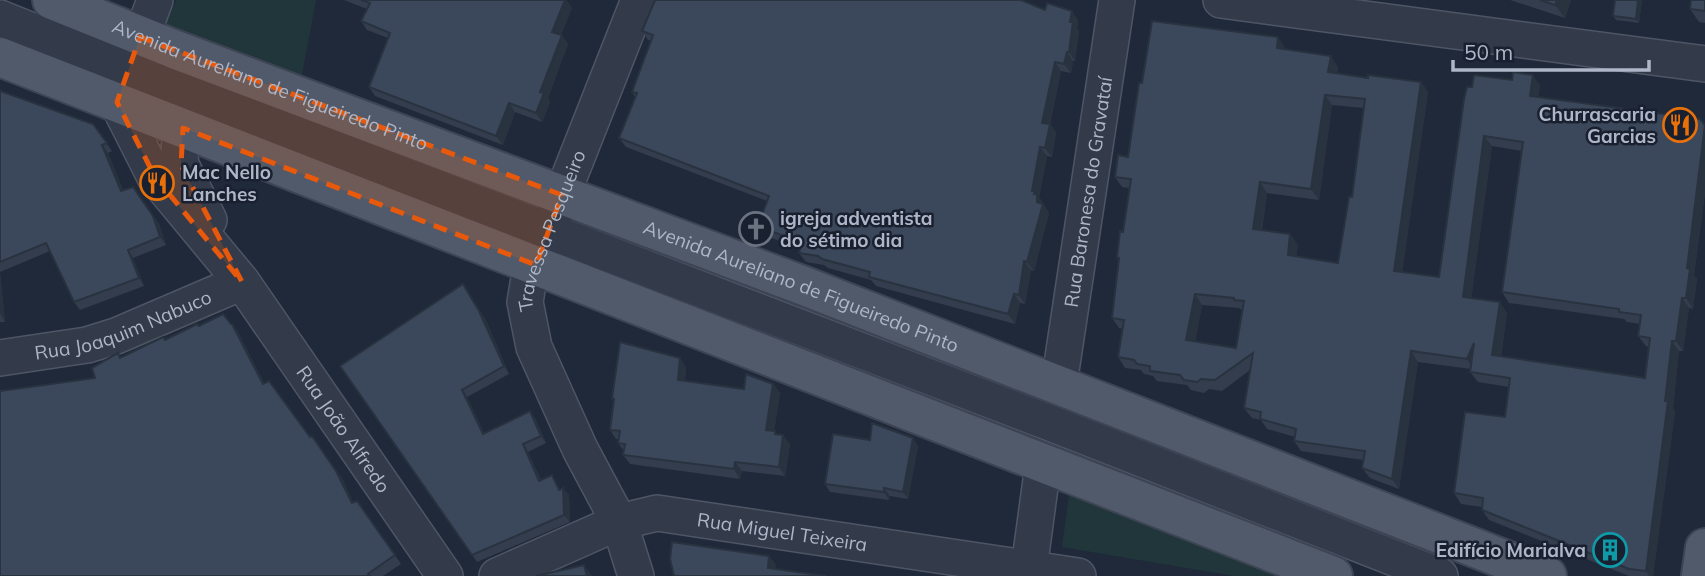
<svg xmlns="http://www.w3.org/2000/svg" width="1705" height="576" viewBox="0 0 1705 576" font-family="Mulish,sans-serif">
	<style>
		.green { fill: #21363b }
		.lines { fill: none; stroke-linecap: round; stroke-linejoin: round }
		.minor-casing { stroke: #4e5665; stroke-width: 38 }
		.major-casing { stroke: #3d4454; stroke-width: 42 }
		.minor { stroke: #333b4a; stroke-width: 35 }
		.major { stroke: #515a6a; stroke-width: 38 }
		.wall { fill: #333d4d; fill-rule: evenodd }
		.shaded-wall { fill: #29323f }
		.building { fill: #3b475a; stroke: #29323f; stroke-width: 2; fill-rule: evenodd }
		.marked { fill: #e8590c; fill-opacity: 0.2; stroke: #e8590c; stroke-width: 5; stroke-dasharray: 14 9; stroke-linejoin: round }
		.labels { text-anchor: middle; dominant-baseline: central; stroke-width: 5; stroke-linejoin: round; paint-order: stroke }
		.street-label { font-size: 19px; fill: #aeb6c7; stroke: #19202f }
		.poi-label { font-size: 19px; font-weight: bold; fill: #aeb6c7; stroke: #19202f; text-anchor: end }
	</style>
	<rect width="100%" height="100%" fill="#1f293a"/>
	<g class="green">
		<polygon points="176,0 316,0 300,85 162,32"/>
		<polygon points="1069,495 1291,576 1234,576 1062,547"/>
	</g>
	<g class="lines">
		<g class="minor-casing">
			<g id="minor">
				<path id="s1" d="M155,0L117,102L155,177L242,282L445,576"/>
				<polyline points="1221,0 1705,64"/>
				<polyline points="0,18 129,70 1050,423 1440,576"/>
				<polyline points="183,128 179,148 181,165 209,220"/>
				<path id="s2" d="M0,358L87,345L116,336L242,282"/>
				<path id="s3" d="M1059,384L1117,0"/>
				<path id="s4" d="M497,576L619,522L657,513L1078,576"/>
				<path id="s5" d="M636,576L619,522L580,449L534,347L525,302L528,284L562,195L639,0"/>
				<polyline points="1028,576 1043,465"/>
			</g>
		</g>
		<g class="major-casing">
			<g id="major">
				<path id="s6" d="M52,0L176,50L799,284L1547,576"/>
				<path d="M0,57C445,229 888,406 1333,576"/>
				<polyline points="1701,576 1705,548"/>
			</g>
		</g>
		<use href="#minor" class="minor"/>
		<use href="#major" class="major"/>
	</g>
	<g class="wall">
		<polygon points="344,0 566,0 572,8 561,35 568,44 548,98 550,102 542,122 515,112 503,145 375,96 369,87 388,38 367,30 361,21 367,9"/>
		<polygon points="1510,0 1571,0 1565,18"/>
		<polygon points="1642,0 1639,23 1616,20 1613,16"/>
		<polygon points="1705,0 1705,23 1699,22 1690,9"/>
		<polygon points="1045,10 1078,20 1077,29 1079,31 1075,61 1073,61 1071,73 1061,71 1050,124 1056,133 1052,157 1047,156 1039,197 1049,213 1034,271 1031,270 1025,304 1020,303 1015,324 876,286 871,280 828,268 824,265 806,262 799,253 800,249 764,235 758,226 767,201 626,147 619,138 635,97 632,92 651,41 648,40 642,31"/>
		<path d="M1285,47V50L1338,67L1337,74L1368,78L1421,82L1428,92L1402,272L1439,277L1472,87L1540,85L1538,97L1705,125V193L1694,275L1697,279L1693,309L1689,308L1683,351H1679L1673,408L1675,412L1653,576H1629L1489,520L1482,510V507L1461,504L1454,493L1505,417L1509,387L1478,382L1470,372L1471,369L1418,362L1399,489L1370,478L1362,468L1363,460L1301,451L1294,441L1295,437L1267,429L1261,420L1252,418L1244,408L1250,370L1222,391L1209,389L1204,393L1191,390L1187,385L1157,381L1153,376L1144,374L1141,370L1125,368L1118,357L1123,329L1119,328L1112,318L1119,261L1117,257L1123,232L1129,188L1122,187L1115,177L1128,157L1142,83ZM1332,105L1364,108L1352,197L1338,263L1296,256L1298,245L1290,234L1262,230L1267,193L1319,200ZM1492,146L1522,151L1502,292L1509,303L1624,319L1627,322L1640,324L1638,336L1646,346L1648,347L1645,378L1501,356L1507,313L1471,299ZM1202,305L1239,308L1242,310L1236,348L1195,342Z"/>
		<polygon points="0,91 93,124 112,151 108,153 123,190 133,187 159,224 166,245 133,258 144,286 80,310 74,302 50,251 0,272 5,322 0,322"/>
		<polygon points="485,318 509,374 467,397 484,433 530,411 535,418 546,443 528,452 541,480 552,475 560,489 569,495 570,522 477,562 340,366"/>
		<polygon points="232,324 238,332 264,383 310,437 312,436 343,480 353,502 357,501 401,564 383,576 0,576 95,378 121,357 199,326"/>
		<polygon points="686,367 685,381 744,389 773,384 780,393 774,431 790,444 785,476 742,471 740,479 630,464 623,455 624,451 618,443 619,439 616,439 610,430 613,401 612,398"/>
		<polygon points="870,440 918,446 908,499 890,496 889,500 830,492 825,484"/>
	</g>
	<g class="shaded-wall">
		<polygon points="565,0 566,0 572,8 559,41 552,32"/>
		<polygon points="1557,0 1571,0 1565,18 1555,5"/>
		<polygon points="1638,0 1642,0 1639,23 1636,19"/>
		<polygon points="1072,11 1078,20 1077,29 1079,31 1075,61 1069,52"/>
		<polygon points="562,35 568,44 548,98 550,102 542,122 536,113 540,92"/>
		<polygon points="1278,37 1285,47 1284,59 1277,48"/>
		<polygon points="1067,52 1073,61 1071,73 1064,64"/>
		<polygon points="1331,56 1338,67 1336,83 1328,72"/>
		<polygon points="1055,62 1061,71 1048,132 1042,123"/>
		<polygon points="1533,75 1540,85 1537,106 1530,96"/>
		<polygon points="1421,82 1428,92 1401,281 1394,271"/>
		<polygon points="1325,95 1332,105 1319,200 1311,189"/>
		<polygon points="509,103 515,112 503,145 496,136"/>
		<polygon points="1050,124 1056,133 1052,157 1045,148"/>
		<polygon points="1705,129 1705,193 1694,275 1697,279 1693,309 1686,298 1687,268"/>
		<polygon points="1484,136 1492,146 1470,308 1463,297"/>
		<polygon points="102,145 108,153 127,199 121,191"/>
		<polygon points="1040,147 1047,156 1039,197 1049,213 1034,271 1027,262 1037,202 1032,191"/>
		<polygon points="1260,182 1267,193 1260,239 1253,229"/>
		<polygon points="153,216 159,224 166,245 160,237"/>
		<polygon points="1290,234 1298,245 1295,265 1288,255"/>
		<polygon points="128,250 133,258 144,286 139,278"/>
		<polygon points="1024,261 1031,270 1025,304 1019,295"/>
		<polygon points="0,272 5,322 0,314"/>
		<polygon points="463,284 485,318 509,374 504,366"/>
		<polygon points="1014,294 1020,303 1015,324 1008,314"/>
		<polygon points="1195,294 1202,305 1194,350 1186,340"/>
		<polygon points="1682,298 1689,308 1683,351 1676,341"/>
		<polygon points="1500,302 1507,313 1499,365 1492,355"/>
		<polygon points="232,324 238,332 269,392 263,384"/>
		<polygon points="1672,341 1679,351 1673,408 1675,412 1653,576 1649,576 1646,571"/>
		<polygon points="1474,343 1474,369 1467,359"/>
		<polygon points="1411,351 1418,362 1399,489 1392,479"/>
		<polygon points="680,358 686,367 684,390 678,380"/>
		<polygon points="773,384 780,393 773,439 766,430"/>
		<polygon points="462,390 467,397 488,441 483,434"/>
		<polygon points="530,411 535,418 546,443 541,436"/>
		<polygon points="783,435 790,444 785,476 779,467"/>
		<polygon points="913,438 918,446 908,499 903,492"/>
		<polygon points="523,444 528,452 544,488 539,481"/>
		<polygon points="735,462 742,471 740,479 734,469"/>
		<polygon points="336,471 343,480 358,512 352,503"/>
		<polygon points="563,488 569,495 570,522 564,515"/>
		<polygon points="884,488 890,496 889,500 884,492"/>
		<polygon points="769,556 776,565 774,576 768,568"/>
		<polygon points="584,565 592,576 587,576"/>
	</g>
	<g class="building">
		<polygon points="361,0 565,0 552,32 562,35 540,92 544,93 536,113 509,103 496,136 369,87 390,33 361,21 370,3"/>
		<polygon points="655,0 1021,0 1045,10 1047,3 1072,11 1070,22 1073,22 1069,52 1067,52 1064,64 1055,62 1042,123 1050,124 1045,148 1040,147 1032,191 1035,191 1034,194 1037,194 1037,202 1043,204 1027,262 1024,261 1019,295 1014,294 1008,314 869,277 870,272 822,259 818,256 799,253 802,243 758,226 769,196 619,138 637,93 632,92 653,35 642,31"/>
		<polygon points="1540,0 1557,0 1555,5"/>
		<polygon points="1615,0 1638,0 1636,19 1613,16"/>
		<polygon points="1691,0 1705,0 1705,11 1690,9"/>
		<path d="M1152,21L1278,37L1277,48L1331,56L1328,72L1368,78V75L1421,82L1394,271L1439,277L1464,99L1467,87H1472L1474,75L1512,80L1513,72L1533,75L1530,96L1700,119L1705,125L1687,268L1690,269L1686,298H1682L1676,341H1672L1665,401H1668L1646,571L1629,569L1482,510L1483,498L1454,493L1465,412L1505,417L1510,378L1470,372L1474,343L1467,359L1411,351L1392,479L1362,468L1365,451L1294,441L1296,429L1260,419L1261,412L1244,408L1253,353L1215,380L1201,379L1197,382L1184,380L1180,375L1150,371V366L1137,364L1134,360L1118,357L1124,320L1112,318L1119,258L1117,257L1120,231L1123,232L1131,179L1115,177L1118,155L1128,157L1139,83H1142ZM1325,95L1365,99L1352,197H1349L1338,263L1288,255L1290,234L1253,229L1260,182L1311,189ZM1484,136L1523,142L1502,292L1619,309V312L1641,315L1638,336L1650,338L1645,378L1492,355L1500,302L1463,297ZM1195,294L1234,298V300L1244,301L1236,348L1186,340Z"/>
		<polygon points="0,91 93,124 107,143 102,145 121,191 133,187 153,216 160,237 128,250 139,278 74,302 46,243 0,262"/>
		<polygon points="463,284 479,311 504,366 462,390 483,434 530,411 541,436 523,444 539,481 552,475 559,490 563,488 564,515 472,555 340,366"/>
		<polygon points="223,314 231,324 232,324 263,384 269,381 310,437 312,436 336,471 352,503 357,501 395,555 368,574 370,576 0,576 0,391 95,378 92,368 118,353 120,358 163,337 165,340 197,324 199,326"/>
		<polygon points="620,342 680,358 678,380 744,389 746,374 773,384 766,430 775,431 775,434 783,435 779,467 735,462 734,469 623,455 625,444 618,443 620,431 610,430 614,399 612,398"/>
		<polygon points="872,423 913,438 903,492 884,488 884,492 825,484 833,434 870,440"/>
		<polygon points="672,542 769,556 768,568 826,576 674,576 670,559"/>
		<polygon points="584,565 587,576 536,576"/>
	</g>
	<path class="marked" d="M140,37L562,195L536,265L183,128L181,165L242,282L155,177L117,102Z"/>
	<defs>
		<g id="restaurant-ring" transform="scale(1.75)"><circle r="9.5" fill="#19202f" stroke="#e8710a" stroke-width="1.5"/><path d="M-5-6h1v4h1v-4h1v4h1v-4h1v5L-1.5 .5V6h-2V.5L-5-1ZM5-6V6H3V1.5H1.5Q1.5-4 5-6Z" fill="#e8710a"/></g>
		<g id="church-ring" transform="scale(1.75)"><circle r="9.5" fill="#19202f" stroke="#6b7280" stroke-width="1.5"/><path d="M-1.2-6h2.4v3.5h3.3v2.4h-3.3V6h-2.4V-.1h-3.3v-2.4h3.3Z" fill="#6b7280"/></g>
		<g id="building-ring" transform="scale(1.75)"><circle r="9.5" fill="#19202f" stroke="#0f9aa8" stroke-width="1.5"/><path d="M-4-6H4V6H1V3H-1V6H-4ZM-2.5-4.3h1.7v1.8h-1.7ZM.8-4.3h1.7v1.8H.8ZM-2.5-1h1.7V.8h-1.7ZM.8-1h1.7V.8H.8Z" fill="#0f9aa8"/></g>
	</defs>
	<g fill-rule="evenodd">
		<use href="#restaurant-ring" x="1680" y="125"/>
		<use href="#restaurant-ring" x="157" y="183"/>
		<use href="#church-ring" x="756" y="229"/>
		<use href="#building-ring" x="1610" y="550"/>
	</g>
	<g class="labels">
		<g class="street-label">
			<text stroke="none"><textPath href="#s6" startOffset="234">Avenida Aureliano de Figueiredo Pinto</textPath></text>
			<text stroke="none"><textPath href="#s3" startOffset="194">Rua Baronesa do Gravataí</textPath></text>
			<text stroke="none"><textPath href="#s5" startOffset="373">Travessa Pesqueiro</textPath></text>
			<text stroke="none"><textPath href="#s6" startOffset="802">Avenida Aureliano de Figueiredo Pinto</textPath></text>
			<text stroke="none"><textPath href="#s2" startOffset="128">Rua Joaquim Nabuco</textPath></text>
			<text stroke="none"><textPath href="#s1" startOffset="508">Rua João Alfredo</textPath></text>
			<text stroke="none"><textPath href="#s4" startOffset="299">Rua Miguel Teixeira</textPath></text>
		</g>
		<g class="poi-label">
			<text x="1656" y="114">Churrascaria<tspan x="1656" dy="22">Garcias</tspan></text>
			<text x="182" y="172" text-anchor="start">Mac Nello<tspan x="182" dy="22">Lanches</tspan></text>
			<text x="780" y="218" text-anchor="start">igreja adventista<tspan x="780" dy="22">do sétimo dia</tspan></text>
			<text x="1586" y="550">Edifício Marialva</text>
		</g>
	</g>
	<path d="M1453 60v10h196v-10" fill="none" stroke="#aeb6c7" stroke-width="3.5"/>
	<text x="1464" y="60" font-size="21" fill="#aeb6c7" stroke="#19202f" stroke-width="5" paint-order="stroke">50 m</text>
</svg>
